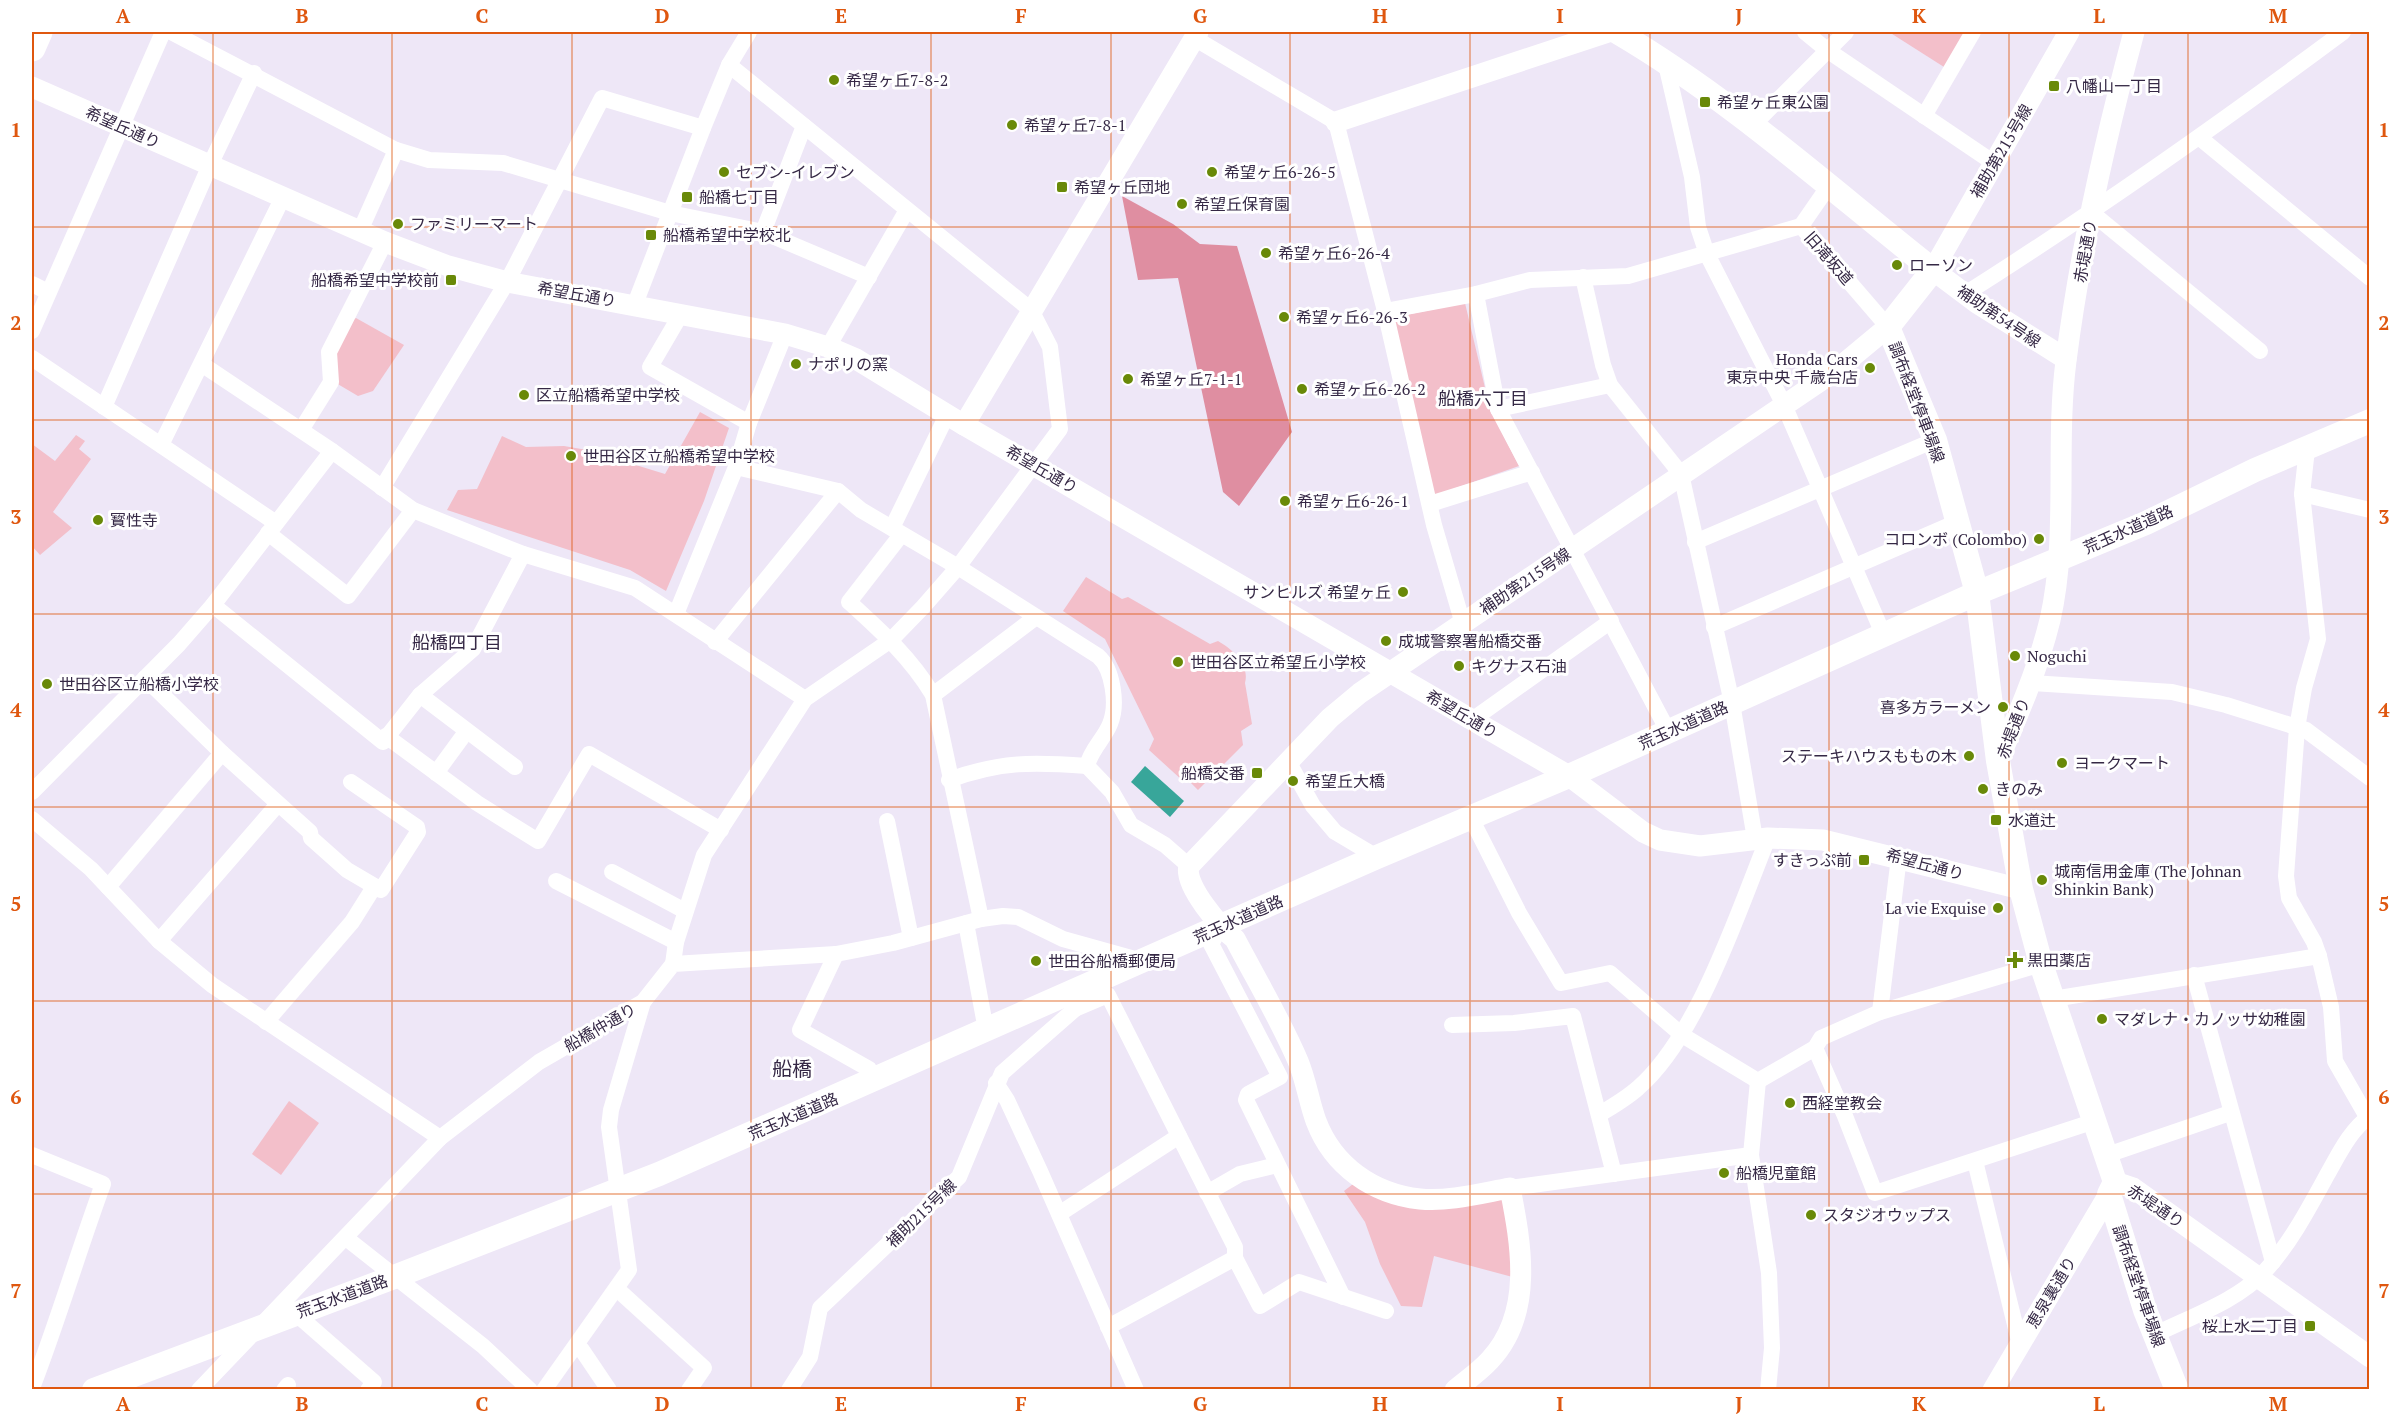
<svg xmlns="http://www.w3.org/2000/svg" width="2401" height="1421" viewBox="0 0 2401 1421" font-family="'PT Serif','Noto Sans JP',serif">
	<style>
		.green { fill: #f3bfca }
		.forest { fill: #df8ea1 }
		.water { fill: #38a69a }
		.lines { fill: none; stroke-linecap: round; stroke-linejoin: round }
		.minor { stroke: #fff; stroke-width: 16 }
		.tertiary { stroke: #fff; stroke-width: 21 }
		.secondary { stroke: #fff; stroke-width: 24 }
		.primary { stroke: #fff; stroke-width: 27 }
		.grid { fill: none; stroke: #df570f; stroke-width: 1.5; stroke-opacity: 0.55 }
		.poi-dot { fill: #698908; stroke: #fff; stroke-width: 2 }
		.labels { text-anchor: middle; dominant-baseline: central; stroke-width: 6; stroke-linejoin: round; paint-order: stroke }
		.poi-label { font-size: 16px; fill: #352845; stroke: #fff; text-anchor: start }
		.street-label { font-size: 16px; fill: #352845; stroke: #fff }
		.neighbourhood-label { font-size: 18px; fill: #352845; stroke: #fff }
		.quarter-label { font-size: 20px; fill: #352845; stroke: #fff }
		.neatline { fill: none; stroke: #df570f; stroke-width: 2 }
		.grid-label { font-size: 20px; text-anchor: middle; font-weight: bold; fill: #df570f }
	</style>
	<rect width="100%" height="100%" fill="#eee7f7"/>
	<g class="green">
		<polygon points="1889,32 1966,32 1944,67"/>
		<polygon points="1465,303 1490,409 1519,466 1433,496 1391,318"/>
		<polygon points="356,318 404,345 373,391 358,396 336,383 335,355 352,320"/>
		<polygon points="700,412 729,428 704,501 666,591 630,570 447,510 458,490 477,489 502,436 526,447 564,446 587,450 665,474"/>
		<polygon points="76,435 85,441 79,449 91,459 53,512 72,528 40,555 32,546 32,444 55,461"/>
		<path d="M1086,577L1122,599L1128,597L1210,644L1218,641C1232,649 1250,664 1245,683L1252,724L1241,731L1243,745L1198,790L1186,778L1183,781L1149,750L1154,739L1105,639L1063,611Z"/>
		<polygon points="289,1101 319,1123 281,1175 252,1154"/>
		<polygon points="1357,1181 1384,1194 1508,1190 1520,1279 1434,1256 1422,1307 1401,1306 1380,1264 1365,1222 1344,1191"/>
	</g>
	<polygon class="forest" points="1122,196 1173,224 1200,244 1237,246 1292,432 1239,506 1223,492 1178,278 1138,280"/>
	<polygon class="water" points="1145,766 1184,801 1170,817 1131,782"/>
	<g class="lines">
		<g class="minor">
			<polyline points="171,32 396,150 429,160 503,163 670,213 763,232 869,277"/>
			<polyline points="1805,32 1827,50 1994,163"/>
			<polyline points="1194,38 1336,122 1385,311 1434,525 1463,624"/>
			<polyline points="1665,60 1692,177 1698,227 1707,254 1784,405 1884,636"/>
			<polyline points="1924,116 1973,32"/>
			<polyline points="1753,125 1846,32"/>
			<polyline points="2200,138 2370,278"/>
			<polyline points="2092,213 2260,351"/>
			<polyline points="1801,226 1888,327"/>
			<polyline points="1801,226 1828,187"/>
			<polyline points="360,231 396,150"/>
			<polyline points="763,232 804,126"/>
			<polyline points="1583,277 1603,365 1610,385 1681,474 1732,703 1755,839"/>
			<polyline points="32,284 48,292"/>
			<polyline points="1476,294 1498,409 1668,731"/>
			<path d="M1965,294C2096,211 2218,125 2343,32"/>
			<polyline points="635,304 703,128 729,65 749,32"/>
			<polyline points="1385,311 1476,294 1530,280 1628,276 1801,226"/>
			<polyline points="681,314 650,367 749,423"/>
			<polyline points="32,331 163,32"/>
			<polyline points="828,347 907,210"/>
			<polyline points="32,358 276,523"/>
			<polyline points="203,365 332,451 413,510 523,554 635,588 805,699"/>
			<polyline points="104,407 210,165 254,73"/>
			<polyline points="1498,409 1610,385"/>
			<polyline points="301,430 331,382 329,352 385,242"/>
			<polyline points="161,445 283,197"/>
			<polyline points="2307,449 2302,494 2318,639 2304,688 2297,728 2286,876 2289,898 2314,942 2319,956 2331,1007 2335,1061 2370,1122"/>
			<path d="M736,467L838,491L861,510L958,567L1098,656C1113,669 1118,705 1110,724C1104,739 1091,749 1087,766L1112,792L1131,825L1165,845L1189,866"/>
			<polyline points="382,488 507,282 602,98 703,128"/>
			<polyline points="2302,494 2370,510"/>
			<polyline points="1430,504 1532,472"/>
			<polyline points="892,528 947,415"/>
			<polyline points="268,533 348,596 413,510"/>
			<path d="M901,535L849,602C881,631 911,658 933,695L981,919"/>
			<polyline points="1695,542 1935,440"/>
			<polyline points="213,605 383,742 420,695 473,649 523,554"/>
			<polyline points="676,614 736,467 749,423 785,334"/>
			<polyline points="1714,627 1957,522"/>
			<polyline points="715,642 838,491"/>
			<polyline points="145,678 222,753 310,832 311,838 347,870 381,890 418,832 417,827 351,782"/>
			<polyline points="2031,683 2172,692 2226,705 2306,730 2370,778"/>
			<polyline points="420,695 515,767"/>
			<polyline points="933,695 1036,617"/>
			<polyline points="1472,720 1611,621"/>
			<polyline points="386,736 477,803 538,841 589,754 721,830"/>
			<polyline points="1288,761 1313,806 1335,832 1377,857"/>
			<polyline points="436,773 466,732"/>
			<path d="M949,780C1001,761 1034,762 1087,766"/>
			<polyline points="32,792 179,644 213,605 332,451"/>
			<polyline points="1471,818 1519,913 1561,983 1610,973 1682,1035 1758,1081"/>
			<polyline points="32,819 91,869 159,941 212,985 440,1138"/>
			<polyline points="887,821 911,938"/>
			<polyline points="612,872 685,911"/>
			<polyline points="556,881 676,942"/>
			<polyline points="108,887 222,753"/>
			<polyline points="966,923 986,1030"/>
			<polyline points="1220,928 1211,944 1280,1077 1248,1094 1246,1100 1343,1297"/>
			<polyline points="159,941 278,804"/>
			<polyline points="836,954 800,1030 869,1069 875,1080"/>
			<polyline points="673,964 676,942 704,855 805,699 891,640 923,607 958,567 1060,429 1050,347 1031,310 729,65"/>
			<polyline points="2194,975 2273,1262"/>
			<polyline points="1067,995 1075,1009 1108,995 1235,1247 1235,1258 1260,1306 1299,1282 1386,1311"/>
			<polyline points="2053,999 2319,956"/>
			<polyline points="1880,1012 1899,857"/>
			<polyline points="266,1022 352,922 374,887"/>
			<polyline points="1452,1025 1514,1023 1573,1016 1614,1174"/>
			<polyline points="1815,1048 1845,1116 1875,1193 2095,1121"/>
			<polyline points="1758,1081 1815,1048 1821,1038 1880,1012 2041,964"/>
			<polyline points="1758,1081 1751,1155 1769,1273 1772,1348 1768,1390"/>
			<polyline points="996,1083 1007,1100 1040,1171 1136,1390"/>
			<path d="M1600,1114C1613,1106 1627,1098 1638,1088C1698,1036 1738,912 1768,838"/>
			<path d="M32,1155L103,1184C78,1252 58,1321 32,1388"/>
			<polyline points="2107,1155 2230,1113"/>
			<polyline points="1975,1161 2020,1345"/>
			<polyline points="1510,1188 1751,1155"/>
			<polyline points="1207,1193 1240,1174 1277,1165"/>
			<polyline points="1059,1214 1179,1136"/>
			<polyline points="346,1238 483,1346 530,1390"/>
			<polyline points="617,1289 704,1368 689,1390"/>
			<polyline points="295,1313 374,1382 368,1390"/>
			<polyline points="1108,1327 1235,1258"/>
			<path d="M2154,1335C2190,1317 2238,1301 2265,1271C2290,1244 2309,1208 2327,1175C2339,1154 2350,1130 2370,1116"/>
			<polyline points="576,1346 582,1350 609,1390"/>
			<polyline points="199,1390 440,1138 539,1062 643,1002 673,964 836,954 893,943 981,919 1003,916 1018,917 1063,939 1142,961"/>
			<polyline points="284,1390 288,1385"/>
			<polyline points="544,1390 629,1270 609,1127 611,1110 643,1002"/>
			<polyline points="789,1390 810,1357 820,1308 959,1177 1002,1073 1075,1009"/>
		</g>
		<g class="tertiary">
			<polyline points="32,87 385,242 448,266 507,282 785,334 828,347 856,359 964,425 1569,776 1643,832 1660,840 1700,846 1768,838 1823,840 2021,889"/>
			<polyline points="1336,122 1608,32"/>
			<polyline points="2066,359 1977,303 1933,270 2069,32"/>
			<polyline points="964,425 1198,32"/>
			<path d="M1998,761C2018,715 2038,669 2050,620C2069,536 2055,447 2066,361C2080,250 2105,140 2134,32"/>
			<polyline points="2115,1182 2133,1188 2370,1357"/>
			<path d="M1455,1390C1467,1380 1480,1371 1490,1360C1534,1313 1521,1244 1510,1188C1482,1193 1448,1202 1420,1199C1373,1194 1333,1166 1316,1121C1309,1102 1306,1080 1298,1061C1280,1019 1256,979 1235,939C1221,928 1183,885 1189,866L1330,718L1360,693L1835,371L1888,327"/>
			<polyline points="1993,1390 2109,1194"/>
		</g>
		<g class="secondary">
			<path d="M1617,32C1731,99 1829,188 1933,270L1888,327L1935,440L1977,593L1998,761L2021,889L2041,964L2115,1182L2109,1194L2145,1310L2177,1390"/>
			<polyline points="94,1390 394,1277 659,1174 1377,857 1569,776 1977,593 2146,523 2255,470 2370,421"/>
		</g>
		<polyline class="primary" points="32,48 39,32"/>
	</g>
	<path class="grid" d="M213,32V1390M392,32V1390M572,32V1390M751,32V1390M931,32V1390M1111,32V1390M1290,32V1390M1470,32V1390M1650,32V1390M1829,32V1390M2009,32V1390M2188,32V1390M32,227H2370M32,420H2370M32,614H2370M32,807H2370M32,1001H2370M32,1194H2370"/>
	<g class="poi-dot">
		<circle cx="834" cy="80" r="6"/>
		<rect x="2048" y="80" width="12" height="12" rx="3"/>
		<rect x="1699" y="96" width="12" height="12" rx="3"/>
		<circle cx="1012" cy="125" r="6"/>
		<circle cx="724" cy="172" r="6"/>
		<circle cx="1212" cy="172" r="6"/>
		<rect x="1056" y="181" width="12" height="12" rx="3"/>
		<rect x="681" y="191" width="12" height="12" rx="3"/>
		<circle cx="1182" cy="204" r="6"/>
		<circle cx="398" cy="224" r="6"/>
		<rect x="645" y="229" width="12" height="12" rx="3"/>
		<circle cx="1266" cy="253" r="6"/>
		<circle cx="1897" cy="265" r="6"/>
		<rect x="445" y="274" width="12" height="12" rx="3"/>
		<circle cx="1284" cy="317" r="6"/>
		<circle cx="796" cy="364" r="6"/>
		<circle cx="1870" cy="368" r="6"/>
		<circle cx="1128" cy="379" r="6"/>
		<circle cx="1302" cy="389" r="6"/>
		<circle cx="524" cy="395" r="6"/>
		<circle cx="571" cy="456" r="6"/>
		<circle cx="1285" cy="501" r="6"/>
		<circle cx="98" cy="520" r="6"/>
		<circle cx="2039" cy="539" r="6"/>
		<circle cx="1403" cy="592" r="6"/>
		<circle cx="1386" cy="641" r="6"/>
		<circle cx="2015" cy="656" r="6"/>
		<circle cx="1178" cy="662" r="6"/>
		<circle cx="1459" cy="666" r="6"/>
		<circle cx="47" cy="684" r="6"/>
		<circle cx="2003" cy="707" r="6"/>
		<circle cx="1969" cy="756" r="6"/>
		<circle cx="2062" cy="763" r="6"/>
		<rect x="1251" y="767" width="12" height="12" rx="3"/>
		<circle cx="1293" cy="781" r="6"/>
		<circle cx="1983" cy="789" r="6"/>
		<rect x="1990" y="814" width="12" height="12" rx="3"/>
		<rect x="1858" y="854" width="12" height="12" rx="3"/>
		<circle cx="2042" cy="880" r="6"/>
		<circle cx="1998" cy="908" r="6"/>
		<path d="M2012 951h6v6h6v6h-6v6h-6v-6h-6v-6h6z"/>
		<circle cx="1036" cy="961" r="6"/>
		<circle cx="2102" cy="1019" r="6"/>
		<circle cx="1790" cy="1103" r="6"/>
		<circle cx="1724" cy="1173" r="6"/>
		<circle cx="1811" cy="1215" r="6"/>
		<rect x="2304" y="1320" width="12" height="12" rx="3"/>
	</g>
	<g class="labels">
		<g class="poi-label">
			<text x="846" y="80">希望ヶ丘7-8-2</text>
			<text x="2066" y="86">八幡山一丁目</text>
			<text x="1717" y="102">希望ヶ丘東公園</text>
			<text x="1024" y="125">希望ヶ丘7-8-1</text>
			<text x="736" y="172">セブン-イレブン</text>
			<text x="1224" y="172">希望ヶ丘6-26-5</text>
			<text x="1074" y="187">希望ヶ丘団地</text>
			<text x="699" y="197">船橋七丁目</text>
			<text x="1194" y="204">希望丘保育園</text>
			<text x="410" y="224">ファミリーマート</text>
			<text x="663" y="235">船橋希望中学校北</text>
			<text x="1278" y="253">希望ヶ丘6-26-4</text>
			<text x="1909" y="265">ローソン</text>
			<text x="439" y="280" text-anchor="end">船橋希望中学校前</text>
			<text x="1296" y="317">希望ヶ丘6-26-3</text>
			<text x="1858" y="359" text-anchor="end">Honda Cars<tspan x="1858" dy="18">東京中央 千歳台店</tspan></text>
			<text x="808" y="364">ナポリの窯</text>
			<text x="1140" y="379">希望ヶ丘7-1-1</text>
			<text x="1314" y="389">希望ヶ丘6-26-2</text>
			<text x="536" y="395">区立船橋希望中学校</text>
			<text x="583" y="456">世田谷区立船橋希望中学校</text>
			<text x="1297" y="501">希望ヶ丘6-26-1</text>
			<text x="110" y="520">寳性寺</text>
			<text x="2027" y="539" text-anchor="end">コロンボ (Colombo)</text>
			<text x="1391" y="592" text-anchor="end">サンヒルズ 希望ヶ丘</text>
			<text x="1398" y="641">成城警察署船橋交番</text>
			<text x="2027" y="656">Noguchi</text>
			<text x="1190" y="662">世田谷区立希望丘小学校</text>
			<text x="1471" y="666">キグナス石油</text>
			<text x="59" y="684">世田谷区立船橋小学校</text>
			<text x="1991" y="707" text-anchor="end">喜多方ラーメン</text>
			<text x="1957" y="756" text-anchor="end">ステーキハウスももの木</text>
			<text x="2074" y="763">ヨークマート</text>
			<text x="1245" y="773" text-anchor="end">船橋交番</text>
			<text x="1305" y="781">希望丘大橋</text>
			<text x="1995" y="789">きのみ</text>
			<text x="2008" y="820">水道辻</text>
			<text x="1852" y="860" text-anchor="end">すきっぷ前</text>
			<text x="2054" y="871">城南信用金庫 (The Johnan<tspan x="2054" dy="18">Shinkin Bank)</tspan></text>
			<text x="1986" y="908" text-anchor="end">La vie Exquise</text>
			<text x="2027" y="960">黒田薬店</text>
			<text x="1048" y="961">世田谷船橋郵便局</text>
			<text x="2114" y="1019">マダレナ・カノッサ幼稚園</text>
			<text x="1802" y="1103">西経堂教会</text>
			<text x="1736" y="1173">船橋児童館</text>
			<text x="1823" y="1215">スタジオウップス</text>
			<text x="2298" y="1326" text-anchor="end">桜上水二丁目</text>
		</g>
		<g class="street-label">
			<text transform="translate(123 127) rotate(24)">希望丘通り</text>
			<text transform="translate(2001 151) rotate(-60)">補助第215号線</text>
			<text transform="translate(2085 251) rotate(-80)">赤堤通り</text>
			<text transform="translate(1829 258) rotate(49)">旧滝坂道</text>
			<text transform="translate(577 294) rotate(10)">希望丘通り</text>
			<text transform="translate(1999 316) rotate(34)">補助第54号線</text>
			<text transform="translate(1917 402) rotate(69)">調布経堂停車場線</text>
			<text transform="translate(1042 469) rotate(30)">希望丘通り</text>
			<text transform="translate(2128 529) rotate(-24)">荒玉水道道路</text>
			<text transform="translate(1525 581) rotate(-34)">補助第215号線</text>
			<text transform="translate(1462 714) rotate(30)">希望丘通り</text>
			<text transform="translate(1683 725) rotate(-24)">荒玉水道道路</text>
			<text transform="translate(2013 728) rotate(-69)">赤堤通り</text>
			<text transform="translate(1925 864) rotate(15)">希望丘通り</text>
			<text transform="translate(1238 919) rotate(-24)">荒玉水道道路</text>
			<text transform="translate(600 1027) rotate(-30)">船橋仲通り</text>
			<text transform="translate(793 1116) rotate(-23)">荒玉水道道路</text>
			<text transform="translate(2156 1206) rotate(34)">赤堤通り</text>
			<text transform="translate(921 1213) rotate(-44)">補助215号線</text>
			<text transform="translate(2139 1286) rotate(71)">調布経堂停車場線</text>
			<text transform="translate(2051 1292) rotate(-59)">恵泉裏通り</text>
			<text transform="translate(342 1296) rotate(-20)">荒玉水道道路</text>
		</g>
		<g class="neighbourhood-label">
			<text x="1483" y="398">船橋六丁目</text>
			<text x="457" y="642">船橋四丁目</text>
		</g>
		<g class="quarter-label">
			<text x="792" y="1068">船橋</text>
		</g>
	</g>
	<rect width="2401" height="1421" fill="none" stroke="#ffffff" stroke-width="66"/>
	<rect x="33" y="33" width="2335" height="1355" class="neatline"/>
	<g class="grid-label">
		<text x="123" y="23">A</text>
		<text x="302" y="23">B</text>
		<text x="482" y="23">C</text>
		<text x="662" y="23">D</text>
		<text x="841" y="23">E</text>
		<text x="1021" y="23">F</text>
		<text x="1200" y="23">G</text>
		<text x="1380" y="23">H</text>
		<text x="1560" y="23">I</text>
		<text x="1739" y="23">J</text>
		<text x="1919" y="23">K</text>
		<text x="2099" y="23">L</text>
		<text x="2278" y="23">M</text>
		<text x="16" y="137">1</text>
		<text x="2384" y="137">1</text>
		<text x="16" y="330">2</text>
		<text x="2384" y="330">2</text>
		<text x="16" y="524">3</text>
		<text x="2384" y="524">3</text>
		<text x="16" y="717">4</text>
		<text x="2384" y="717">4</text>
		<text x="16" y="911">5</text>
		<text x="2384" y="911">5</text>
		<text x="16" y="1104">6</text>
		<text x="2384" y="1104">6</text>
		<text x="16" y="1298">7</text>
		<text x="2384" y="1298">7</text>
		<text x="123" y="1411">A</text>
		<text x="302" y="1411">B</text>
		<text x="482" y="1411">C</text>
		<text x="662" y="1411">D</text>
		<text x="841" y="1411">E</text>
		<text x="1021" y="1411">F</text>
		<text x="1200" y="1411">G</text>
		<text x="1380" y="1411">H</text>
		<text x="1560" y="1411">I</text>
		<text x="1739" y="1411">J</text>
		<text x="1919" y="1411">K</text>
		<text x="2099" y="1411">L</text>
		<text x="2278" y="1411">M</text>
	</g>
</svg>
